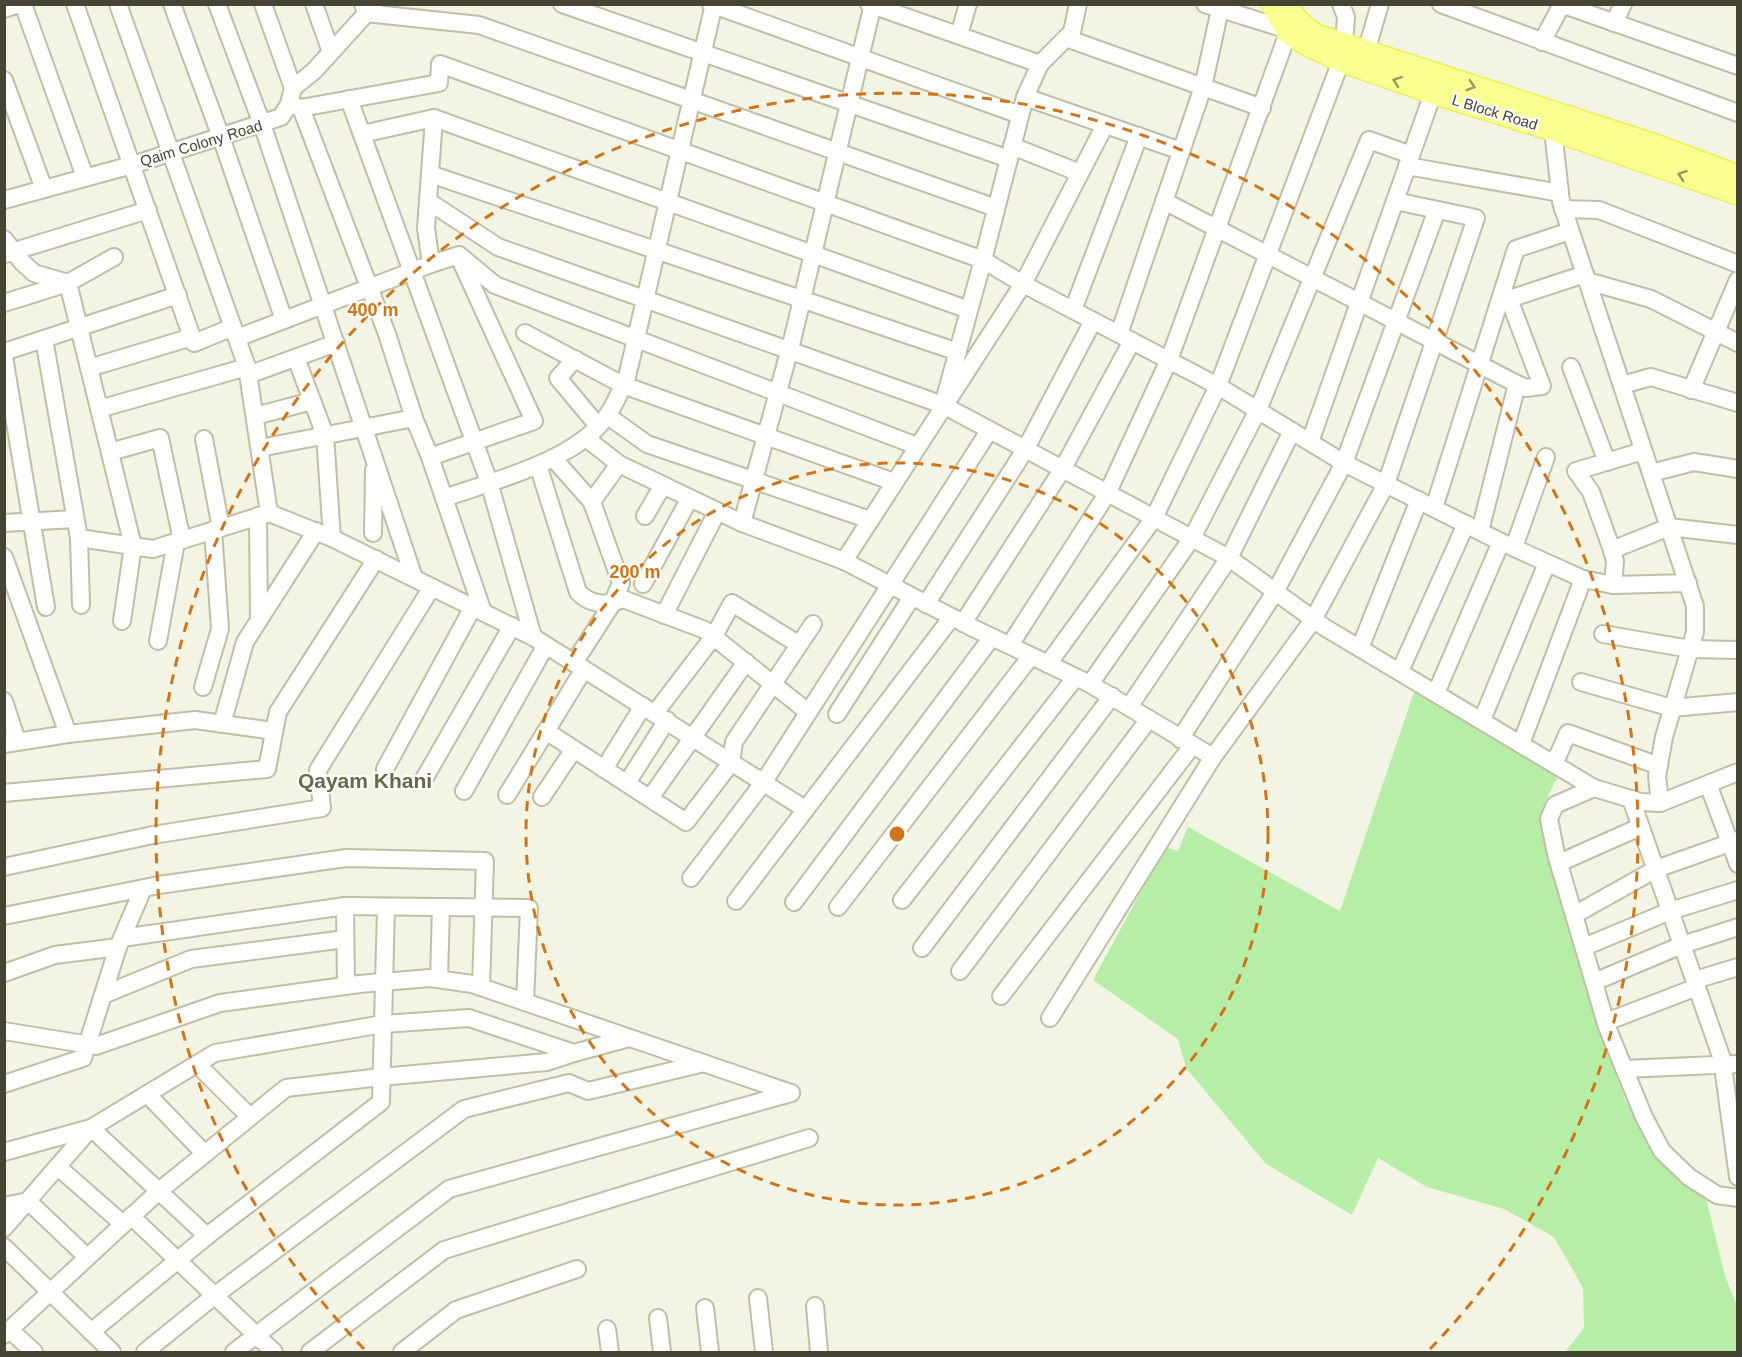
<svg xmlns="http://www.w3.org/2000/svg" width="1742" height="1357" viewBox="0 0 1742 1357" font-family="Helvetica,sans-serif">
	<style>
		.green { fill: #b6eda7 }
		.lines { fill: none; stroke-linecap: round; stroke-linejoin: round }
		.minor-casing { stroke: #c0bfa5; stroke-width: 20 }
		.major-casing { stroke: #ebf055; stroke-width: 24 }
		.minor { stroke: #fff; stroke-width: 16 }
		.major { stroke: #f9ff91; stroke-width: 21 }
		.oneway { stroke: #97995d }
		.ring { fill: none; stroke: #d17418; stroke-width: 3; stroke-dasharray: 10 8 }
		.labels { text-anchor: middle; dominant-baseline: central; stroke-width: 4.5; stroke-linejoin: round; paint-order: stroke }
		.street-label { font-size: 15px; fill: #464533; stroke: #fff }
		.district-label { font-size: 21px; font-weight: bold; fill: #6a6849; stroke: #fff }
		.centre { fill: #d17418; stroke: #fff; stroke-width: 3 }
		.ring-label { font-size: 18px; text-anchor: middle; font-weight: bold; fill: #d17418; stroke: #fff; stroke-width: 4.5; stroke-linejoin: round; paint-order: stroke }
	</style>
	<rect width="100%" height="100%" fill="#f3f4e3"/>
	<polygon class="green" points="1414,692 1560,772 1546,800 1540,821 1583,980 1625,1099 1657,1159 1705,1194 1725,1276 1737,1306 1737,1352 1565,1352 1584,1328 1583,1288 1554,1237 1504,1209 1427,1187 1378,1158 1352,1215 1266,1164 1186,1068 1178,1039 1093,980 1165,847 1178,851 1188,827 1340,911"/>
	<g class="lines">
		<g class="minor-casing">
			<g id="minor">
				<polyline points="23,4 85,177"/>
				<polyline points="75,4 194,343 233,327"/>
				<polyline points="118,4 247,367 269,513"/>
				<polyline points="172,4 221,137 284,320"/>
				<polyline points="217,4 262,124 414,578"/>
				<polyline points="314,4 331,52"/>
				<polyline points="363,4 366,13 479,25 996,208"/>
				<polyline points="562,4 1009,159"/>
				<polyline points="711,4 1020,115"/>
				<polyline points="869,4 1040,64 1072,32 1078,4"/>
				<polyline points="1205,4 1285,29"/>
				<polyline points="1341,4 1346,17 1344,44"/>
				<polyline points="1441,4 1738,113"/>
				<polyline points="1561,4 1738,66"/>
				<polyline points="4,9 19,4"/>
				<polyline points="1614,23 1623,4"/>
				<polyline points="959,35 968,4"/>
				<polyline points="1066,38 1262,108"/>
				<polyline points="1542,42 1562,4"/>
				<polyline points="1366,52 1380,4"/>
				<polyline points="1040,64 1025,97 983,260 943,405 1229,558 1324,627 1594,788 1641,802 1660,803 1738,772"/>
				<polyline points="4,80 44,189"/>
				<polyline points="293,88 314,71 374,5"/>
				<polyline points="1025,97 1181,151"/>
				<polyline points="349,99 489,482 533,637"/>
				<polyline points="289,104 301,108 387,334 414,418 430,457 483,612"/>
				<polyline points="301,108 439,83 440,64 983,260 1023,284 1218,386 1344,463 1501,542 1583,579 1613,585 1615,561 1612,550"/>
				<polyline points="1553,130 1561,202 1695,606 1695,632 1664,737 1657,776 1660,803"/>
				<polyline points="362,134 434,118 969,310"/>
				<polyline points="1012,146 1080,173"/>
				<polyline points="1407,166 1560,193"/>
				<polyline points="430,174 958,352"/>
				<polyline points="4,200 132,165 281,117 289,104 293,88 263,4"/>
				<polyline points="428,201 498,247 943,405"/>
				<polyline points="1164,201 1517,384 1526,388 1542,386 1509,299"/>
				<polyline points="1563,209 1599,210 1738,264"/>
				<polyline points="4,239 22,262 34,273 68,283 133,546 122,621"/>
				<polyline points="5,254 148,210"/>
				<polyline points="431,264 459,255 495,285 917,446"/>
				<polyline points="1587,281 1651,299 1738,343"/>
				<polyline points="1500,302 1585,274"/>
				<polyline points="4,303 68,283 114,257"/>
				<polyline points="1073,310 1139,136"/>
				<polyline points="525,333 623,385 894,482"/>
				<polyline points="1119,334 1203,87 1220,9"/>
				<polyline points="237,338 431,264 426,228 434,118"/>
				<polyline points="44,339 79,538 81,605"/>
				<polyline points="4,352 178,295"/>
				<polyline points="4,357 46,607"/>
				<polyline points="296,358 325,435 332,538"/>
				<polyline points="575,359 558,378 598,426"/>
				<polyline points="1571,367 1607,462"/>
				<polyline points="89,368 192,337"/>
				<polyline points="248,375 336,343"/>
				<polyline points="1622,385 1651,377 1738,403"/>
				<polyline points="1691,390 1738,280"/>
				<polyline points="99,409 247,367"/>
				<polyline points="255,416 312,401"/>
				<polyline points="608,416 647,444 870,520"/>
				<polyline points="586,438 619,464 742,523 844,561 971,627 1090,684 1213,757"/>
				<polyline points="204,439 221,528"/>
				<polyline points="1310,442 1433,93"/>
				<polyline points="260,448 414,418"/>
				<polyline points="1643,451 1576,471 1591,492 1612,550 1669,527 1738,535"/>
				<polyline points="110,452 160,438 182,540"/>
				<polyline points="430,457 534,421 460,259"/>
				<polyline points="553,458 592,502 621,583 612,604 574,663"/>
				<path d="M538,465L578,592C590,605 607,606 623,599L705,630L808,712"/>
				<polyline points="1651,473 1694,462 1738,469"/>
				<path d="M444,498C493,481 579,460 608,414C616,403 621,389 627,377L714,4"/>
				<polyline points="593,506 593,500 619,464"/>
				<polyline points="1434,508 1516,249 1570,231"/>
				<polyline points="258,516 259,620"/>
				<polyline points="645,516 663,485"/>
				<polyline points="4,523 75,519"/>
				<polyline points="742,523 792,341 873,4"/>
				<polyline points="1480,531 1517,384"/>
				<polyline points="373,533 374,470"/>
				<polyline points="79,538 153,549 269,513 332,538 533,637 805,809"/>
				<polyline points="1514,547 1546,457"/>
				<polyline points="4,557 68,734"/>
				<polyline points="844,561 1023,284 1105,125"/>
				<polyline points="643,584 690,498"/>
				<polyline points="1613,585 1688,583"/>
				<polyline points="926,604 1025,450 1093,321"/>
				<polyline points="664,615 717,512"/>
				<polyline points="963,623 1062,470 1132,341"/>
				<polyline points="1603,634 1690,649 1738,650"/>
				<polyline points="158,641 176,542"/>
				<polyline points="1010,645 1107,494 1169,360 1288,33"/>
				<polyline points="1360,648 1419,500"/>
				<polyline points="1048,664 1154,518 1218,386 1341,61"/>
				<polyline points="1400,671 1466,524"/>
				<polyline points="1581,682 1672,708 1738,702"/>
				<polyline points="1090,684 1192,538 1258,410 1369,140 1411,155"/>
				<polyline points="203,687 220,629 213,530"/>
				<polyline points="1436,693 1501,542"/>
				<polyline points="4,701 17,741"/>
				<polyline points="1129,707 1229,558 1292,431"/>
				<polyline points="655,713 714,636 732,603 798,644"/>
				<polyline points="837,714 912,597"/>
				<polyline points="1482,720 1547,563"/>
				<polyline points="222,724 245,642 316,531"/>
				<polyline points="546,731 686,822 731,763 734,742 813,624"/>
				<polyline points="1180,739 1275,592 1344,463 1437,210"/>
				<polyline points="4,744 68,734 195,720 274,731"/>
				<polyline points="1521,744 1583,579"/>
				<polyline points="1554,764 1568,733 1659,766"/>
				<polyline points="385,769 473,607"/>
				<polyline points="604,769 643,706"/>
				<polyline points="424,779 512,626"/>
				<polyline points="627,783 667,720"/>
				<polyline points="1708,784 1738,864"/>
				<polyline points="1594,788 1555,805 1549,819 1556,854 1607,1027 1644,1117 1662,1151 1689,1177 1717,1195 1738,1198"/>
				<polyline points="464,791 546,645"/>
				<polyline points="4,793 267,769 278,712 376,559"/>
				<polyline points="507,795 584,669"/>
				<polyline points="542,797 574,749"/>
				<polyline points="650,798 746,662"/>
				<polyline points="1631,799 1722,1059 1738,1177"/>
				<polyline points="1559,863 1640,827"/>
				<polyline points="4,867 153,835 322,808 318,770 432,587"/>
				<polyline points="691,878 763,783 989,431"/>
				<polyline points="902,900 1075,678"/>
				<polyline points="736,901 952,617"/>
				<polyline points="794,902 992,637"/>
				<polyline points="345,906 346,986"/>
				<polyline points="838,907 1031,656"/>
				<polyline points="1574,915 1656,869 1738,840"/>
				<polyline points="4,916 159,885 346,858 485,861 481,987"/>
				<polyline points="122,938 345,906 529,908 525,1002"/>
				<polyline points="1584,947 1670,911 1738,890"/>
				<polyline points="922,948 1112,696"/>
				<polyline points="960,971 1149,719"/>
				<polyline points="4,973 55,955 118,947"/>
				<polyline points="439,979 441,907"/>
				<polyline points="1695,980 1738,967"/>
				<polyline points="1594,982 1682,945 1738,927"/>
				<polyline points="103,995 191,959 345,939"/>
				<polyline points="1001,996 1192,746"/>
				<polyline points="1050,1018 1213,757 1313,620 1386,484 1476,218 1395,201"/>
				<polyline points="1606,1022 1697,987"/>
				<polyline points="4,1031 96,1046 220,1003 359,984 430,978 472,984 791,1093"/>
				<polyline points="197,1064 250,1117"/>
				<polyline points="1624,1069 1738,1064"/>
				<polyline points="4,1084 83,1058 118,947 143,889"/>
				<polyline points="147,1094 205,1154"/>
				<polyline points="4,1152 91,1128 207,1236"/>
				<polyline points="58,1167 123,1224"/>
				<polyline points="4,1206 28,1201 87,1257"/>
				<polyline points="131,1216 274,1352"/>
				<polyline points="4,1228 91,1128 215,1053 383,1024 469,1018 574,1053 629,1038"/>
				<polyline points="4,1247 112,1352"/>
				<polyline points="758,1298 764,1352"/>
				<polyline points="815,1306 819,1352"/>
				<polyline points="705,1308 710,1352"/>
				<polyline points="658,1318 662,1352"/>
				<polyline points="607,1329 610,1352"/>
				<polyline points="10,1330 34,1352"/>
				<polyline points="91,1332 207,1236 381,1102 386,907"/>
				<polyline points="4,1335 159,1191 286,1088 381,1077 547,1062 574,1053"/>
				<polyline points="145,1352 214,1296 464,1109 569,1083 588,1091 704,1063"/>
				<polyline points="234,1352 449,1189 791,1093"/>
				<polyline points="310,1352 444,1250 809,1138"/>
				<polyline points="402,1352 456,1310 577,1269"/>
			</g>
		</g>
		<g class="major-casing">
			<g id="major">
				<polyline points="1272,4 1288,33 1309,46 1341,61 1433,93 1553,130 1738,194"/>
				<path d="M1287,4C1293,18 1305,27 1316,35L1658,146L1738,176"/>
			</g>
		</g>
		<use href="#minor" class="minor"/>
		<use href="#major" class="major"/>
	</g>
	<defs><path id="oneway-chevron" d="M-2-3.5L2.5 0L-2 3.5" fill="none" stroke-width="1.6" stroke-linecap="round" stroke-linejoin="round" transform="scale(1.5)"/></defs>
	<g class="oneway">
		<use href="#oneway-chevron" transform="translate(1397 81) rotate(-161)"/>
		<use href="#oneway-chevron" transform="translate(1471 86) rotate(18)"/>
		<use href="#oneway-chevron" transform="translate(1682 175) rotate(-161)"/>
	</g>
	<g class="ring">
		<circle cx="897" cy="834" r="371"/>
		<path d="M364 1349A741 741 0 1 1 1430 1349"/>
	</g>
	<g class="labels">
		<g class="street-label">
			<text transform="translate(1495 112) rotate(17)">L Block Road</text>
			<text transform="translate(201 143) rotate(-17)">Qaim Colony Road</text>
		</g>
		<g class="district-label">
			<text x="365" y="780">Qayam Khani</text>
		</g>
	</g>
	<circle cx="897" cy="834" r="9" class="centre"/>
	<g class="ring-label">
		<text x="373" y="316">400 m</text>
		<text x="635" y="578">200 m</text>
	</g>
	<rect width="1742" height="1357" fill="none" stroke="#464533" stroke-width="12"/>
</svg>
